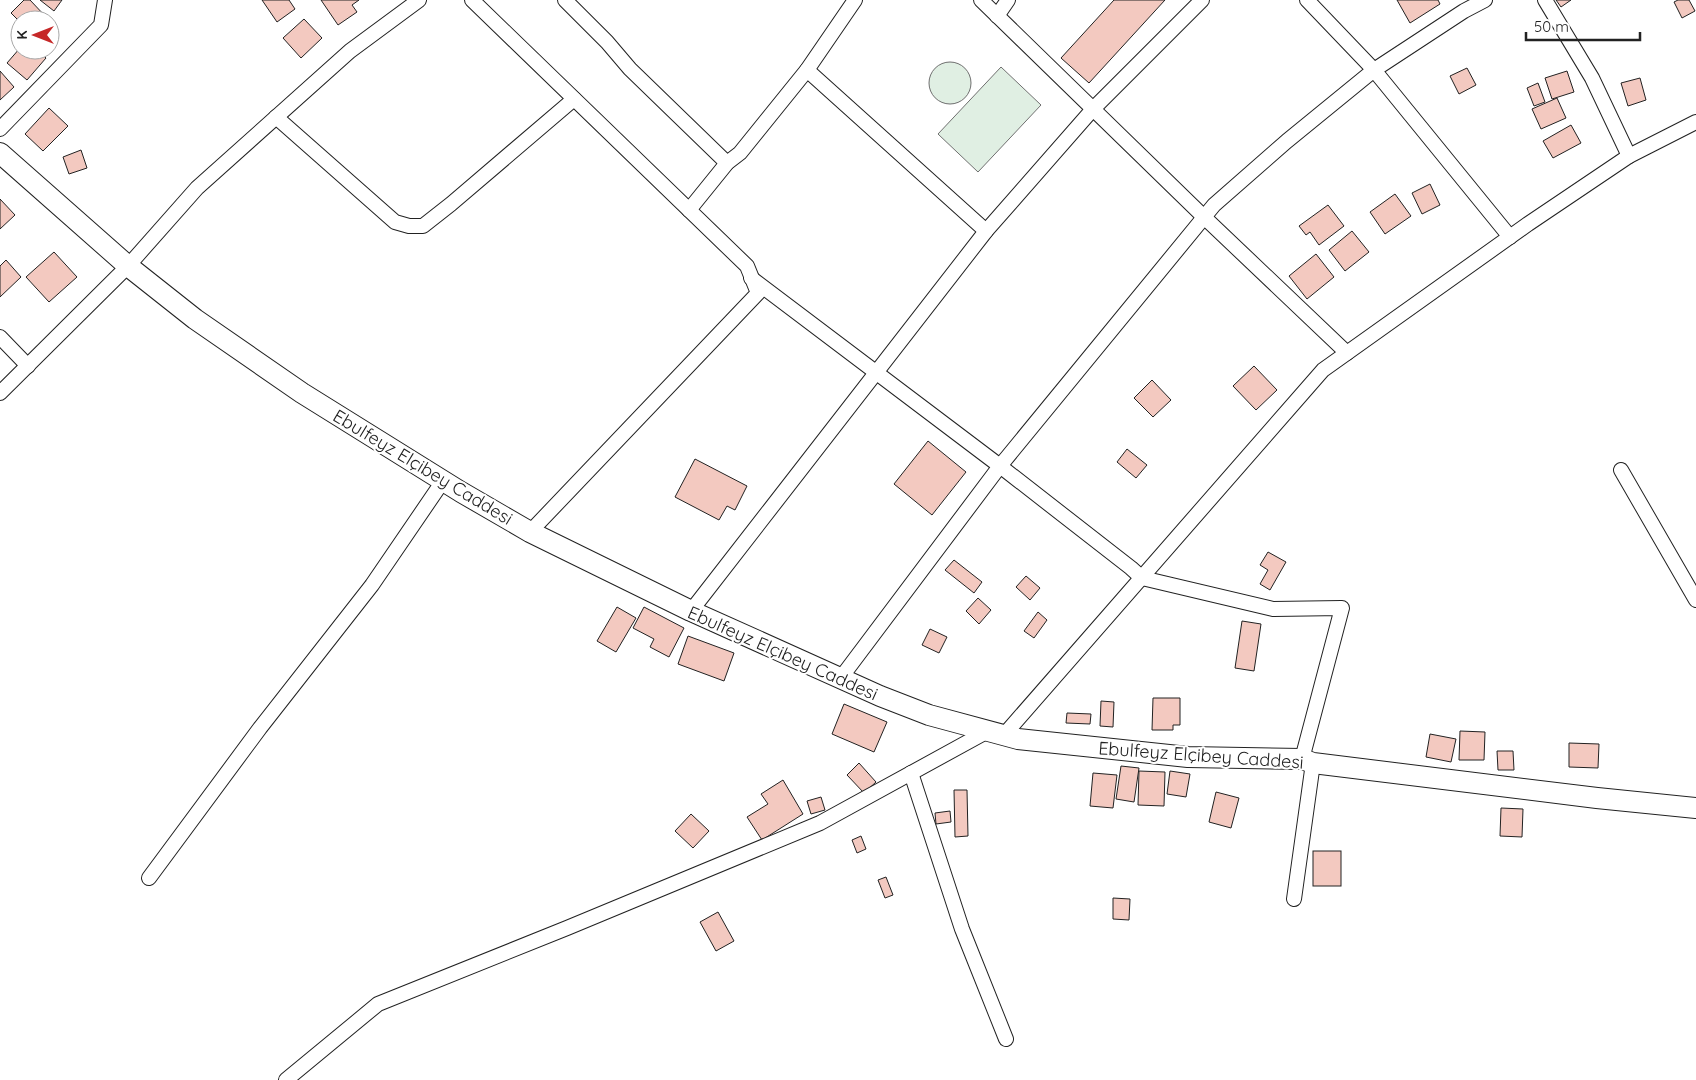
<svg xmlns="http://www.w3.org/2000/svg" width="1696" height="1080" viewBox="0 0 1696 1080" font-family="Quicksand,sans-serif">
	<style>
		.green { fill: #e0efe3; stroke: #6f6f6f }
		.building { fill: #f3c9c0; stroke: #222 }
		.lines { fill: none; stroke-linecap: round; stroke-linejoin: round }
		.street-casing { stroke: #222; stroke-width: 16 }
		.secondary-casing { stroke: #222; stroke-width: 22 }
		.street { stroke: #fff; stroke-width: 14 }
		.secondary { stroke: #fff; stroke-width: 20 }
		.labels { text-anchor: middle; dominant-baseline: central; stroke-width: 4; stroke-linejoin: round; paint-order: stroke }
		.street-label { font-size: 18px; fill: #222; stroke: #fff }
	</style>
	<rect width="100%" height="100%" fill="#fff"/>
	<g class="green">
		<circle cx="950" cy="83" r="21"/>
		<polygon points="1001,67 1041,105 978,172 938,134"/>
	</g>
	<g class="building">
		<polygon points="24,0 30,0 46,17 43,20 20,20 20,22 11,13"/>
		<polygon points="40,0 62,0 54,11"/>
		<polygon points="262,0 289,0 295,9 277,22"/>
		<polygon points="321,0 359,0 352,5 357,12 338,25"/>
		<polygon points="1114,0 1165,0 1089,83 1061,58"/>
		<polygon points="1397,0 1438,0 1440,4 1410,23"/>
		<polygon points="1556,0 1571,0 1561,7"/>
		<polygon points="1678,0 1689,0 1695,11 1682,18 1674,2"/>
		<polygon points="304,19 322,38 301,58 283,38"/>
		<polygon points="20,48 20,50 37,50 46,58 27,80 7,63"/>
		<polygon points="1467,68 1476,85 1459,94 1450,76"/>
		<polygon points="0,71 14,87 0,100"/>
		<polygon points="1567,71 1574,92 1552,99 1545,78"/>
		<polygon points="1640,78 1646,100 1628,106 1621,83"/>
		<polygon points="1538,83 1545,102 1534,106 1527,88"/>
		<polygon points="1557,98 1566,118 1541,129 1532,109"/>
		<polygon points="49,108 68,126 43,151 25,134"/>
		<polygon points="1571,125 1581,143 1553,158 1543,141"/>
		<polygon points="81,150 87,168 69,174 63,157"/>
		<polygon points="1430,184 1440,205 1422,214 1412,193"/>
		<polygon points="1395,194 1411,216 1385,234 1370,212"/>
		<polygon points="0,199 15,215 0,229"/>
		<polygon points="1328,205 1344,226 1319,245 1310,232 1306,235 1299,226"/>
		<polygon points="1352,231 1369,252 1345,271 1329,250"/>
		<polygon points="54,252 77,277 49,302 26,277"/>
		<polygon points="1316,254 1334,277 1307,299 1289,276"/>
		<polygon points="6,260 21,277 0,297 0,266"/>
		<polygon points="1254,366 1277,390 1256,410 1233,386"/>
		<polygon points="1152,380 1171,400 1153,417 1134,398"/>
		<polygon points="928,441 966,472 932,515 894,484"/>
		<polygon points="1127,449 1147,465 1136,478 1117,462"/>
		<polygon points="695,459 747,486 735,510 727,506 719,520 675,497"/>
		<polygon points="1268,552 1286,562 1270,590 1260,584 1268,570 1260,565"/>
		<polygon points="954,560 982,582 974,593 945,570"/>
		<polygon points="1026,576 1040,588 1030,600 1016,587"/>
		<polygon points="978,598 991,610 979,624 966,611"/>
		<polygon points="617,607 636,618 616,652 597,641"/>
		<polygon points="644,607 684,628 669,657 650,647 654,639 633,628"/>
		<polygon points="1038,612 1047,620 1034,638 1024,631"/>
		<polygon points="1242,621 1261,624 1254,671 1235,668"/>
		<polygon points="930,629 947,637 939,653 922,645"/>
		<polygon points="688,636 734,653 724,681 678,664"/>
		<polygon points="1153,698 1180,698 1180,725 1173,725 1173,730 1152,730"/>
		<polygon points="1101,701 1114,702 1113,727 1100,726"/>
		<polygon points="844,704 887,722 874,752 832,734"/>
		<polygon points="1067,713 1091,714 1090,724 1066,723"/>
		<polygon points="1460,731 1485,732 1484,760 1459,760"/>
		<polygon points="1430,734 1456,739 1451,762 1426,757"/>
		<polygon points="1569,743 1599,744 1598,768 1569,767"/>
		<polygon points="1497,751 1513,751 1514,770 1498,770"/>
		<polygon points="859,763 876,782 864,793 847,775"/>
		<polygon points="1121,766 1139,768 1134,802 1116,799"/>
		<polygon points="1139,771 1165,772 1164,806 1138,805"/>
		<polygon points="1170,771 1190,774 1186,797 1167,794"/>
		<polygon points="1093,773 1117,775 1113,808 1090,806"/>
		<polygon points="783,780 803,814 762,840 747,817 768,804 761,794"/>
		<polygon points="954,790 967,790 968,836 955,837"/>
		<polygon points="1216,792 1239,798 1231,828 1209,822"/>
		<polygon points="821,797 825,810 811,814 807,801"/>
		<polygon points="1501,808 1523,809 1522,837 1500,836"/>
		<polygon points="950,811 951,822 936,824 935,813"/>
		<polygon points="691,814 709,831 693,848 675,831"/>
		<polygon points="861,836 866,849 857,853 852,840"/>
		<rect x="1313" y="851" width="28" height="35"/>
		<polygon points="886,877 893,895 885,898 878,880"/>
		<polygon points="1113,898 1130,899 1129,920 1113,919"/>
		<polygon points="718,912 734,941 716,951 700,922"/>
	</g>
	<g class="lines">
		<g class="street-casing">
			<g id="street">
				<polyline points="472,0 747,266 758,293 530,532"/>
				<polyline points="565,0 607,42 630,69 727,163"/>
				<polyline points="981,0 1204,217 1347,353"/>
				<polyline points="1307,0 1374,70 1510,237"/>
				<polyline points="997,16 1008,0"/>
				<polyline points="807,70 986,231"/>
				<polyline points="276,117 395,222 409,226 423,226 451,204 574,99"/>
				<polyline points="0,129 101,25 105,0"/>
				<polyline points="1629,156 1696,122"/>
				<polyline points="689,210 727,163 740,153 807,70 855,0"/>
				<polyline points="751,278 1000,466 1131,568 1142,578 1273,609 1342,608 1302,759"/>
				<polyline points="0,337 28,366"/>
				<polyline points="0,393 128,266 197,188 350,51 419,0"/>
				<polyline points="1621,470 1696,600"/>
				<polyline points="691,611 986,231 1093,109 1202,0"/>
				<polyline points="840,679 1000,466 1214,205 1287,141 1374,70 1464,11 1485,0"/>
				<polyline points="1004,735 1323,370 1528,224 1629,156 1592,78 1545,0"/>
				<polyline points="911,773 962,929 1006,1039"/>
				<polyline points="149,878 260,728 372,585 443,481"/>
				<polyline points="1294,899 1313,763"/>
				<polyline points="286,1080 378,1004 567,928 820,823 986,732"/>
			</g>
		</g>
		<g class="secondary-casing">
			<polyline id="secondary" points="0,153 128,266 195,319 302,393 461,492 530,532 691,611 880,696 929,715 1018,739 1188,757 1302,759 1313,763 1597,798 1696,808"/>
		</g>
		<use href="#street" class="street"/>
		<use href="#secondary" class="secondary"/>
	</g>
	<g class="labels">
		<g class="street-label">
			<text transform="translate(423 467) rotate(31)">Ebulfeyz Elçibey Caddesi</text>
			<text transform="translate(783 653) rotate(24)">Ebulfeyz Elçibey Caddesi</text>
			<text transform="translate(1201 755) rotate(4)">Ebulfeyz Elçibey Caddesi</text>
		</g>
	</g>
	<g transform="translate(35 35) rotate(270)"><circle r="24" fill="#ffffff" stroke="#a7a7a7"/>
	<path d="M0-4L9 19L0 12L-9 19Z" fill="#c62828"/>
	<text y="-8" font-size="14" font-weight="bold" text-anchor="middle" fill="#222222">K</text>
	</g>
	<path d="M1526 32v8h114v-8" fill="none" stroke="#222222" stroke-width="2.5"/>
	<text x="1534" y="32" font-size="15" fill="#222222" stroke="#ffffff" stroke-width="4" paint-order="stroke">50 m</text>
</svg>
